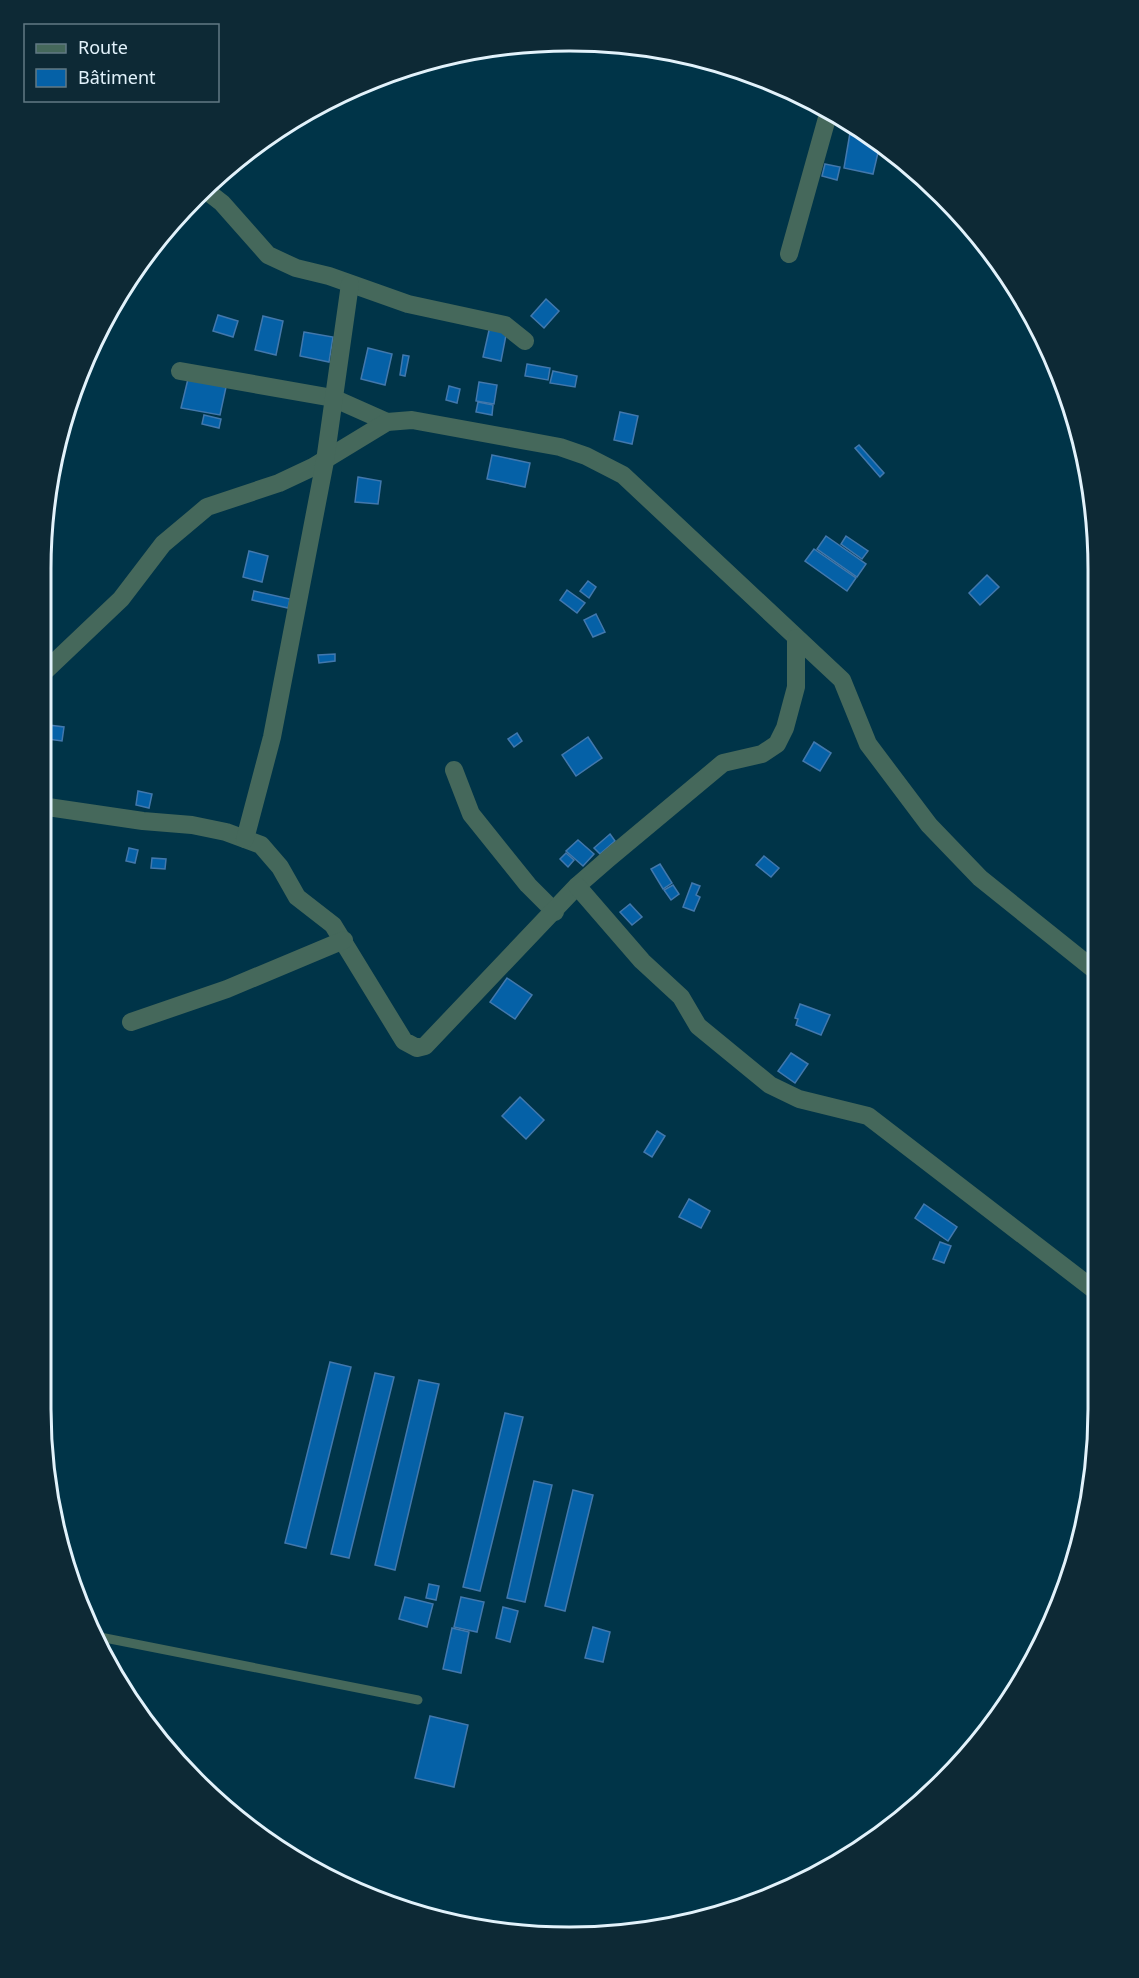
<svg xmlns="http://www.w3.org/2000/svg" width="1139" height="1978" viewBox="0 0 1139 1978" font-family="'Noto Sans',sans-serif">
	<style>
		.building { fill: #0561a7; stroke: #4278ad; stroke-width: 1.5 }
		.lines { fill: none; stroke-linecap: round; stroke-linejoin: round }
		.lane { stroke: #45685b; stroke-width: 9 }
		.street { stroke: #45685b; stroke-width: 18 }
		.rim { fill: none; stroke: #e2f2fb; stroke-width: 3 }
	</style>
	<rect width="100%" height="100%" fill="#003448"/>
	<g class="building">
		<polygon points="851,127 864,130 880,144 873,174 844,168"/>
		<polygon points="825,164 840,167 837,180 822,176"/>
		<polygon points="546,299 559,311 544,328 531,316"/>
		<polygon points="218,315 238,321 233,337 213,331"/>
		<polygon points="263,316 283,321 276,355 255,350"/>
		<polygon points="490,326 507,330 501,361 483,357"/>
		<polygon points="304,332 333,337 329,362 300,356"/>
		<polygon points="368,348 392,354 385,385 361,379"/>
		<polygon points="403,355 409,356 405,376 400,375"/>
		<polygon points="527,364 550,368 548,380 525,376"/>
		<polygon points="553,371 577,376 575,387 550,383"/>
		<polygon points="188,379 226,387 220,415 181,408"/>
		<polygon points="479,382 497,385 494,404 476,401"/>
		<polygon points="449,386 460,389 457,403 446,400"/>
		<polygon points="478,402 493,405 492,415 476,412"/>
		<polygon points="620,412 638,416 632,444 614,440"/>
		<polygon points="204,415 221,419 219,428 202,424"/>
		<polygon points="859,445 884,473 880,477 855,448"/>
		<polygon points="492,455 530,463 525,487 487,479"/>
		<polygon points="358,477 381,481 378,504 355,502"/>
		<polygon points="826,536 866,564 857,577 817,549"/>
		<polygon points="846,536 868,551 862,559 841,544"/>
		<polygon points="814,549 856,578 847,591 805,561"/>
		<polygon points="249,551 268,556 262,582 243,577"/>
		<polygon points="987,575 999,587 980,605 969,593"/>
		<polygon points="588,581 596,587 589,598 580,591"/>
		<polygon points="567,590 585,603 577,613 560,600"/>
		<polygon points="254,591 290,599 288,608 252,600"/>
		<polygon points="596,614 605,632 593,637 584,620"/>
		<polygon points="335,654 335,661 319,663 318,655"/>
		<polygon points="41,724 64,727 62,741 41,738"/>
		<polygon points="517,733 522,741 514,747 508,739"/>
		<polygon points="588,737 602,758 576,776 562,755"/>
		<polygon points="814,742 831,753 820,771 803,761"/>
		<polygon points="138,791 152,794 149,808 136,805"/>
		<polygon points="610,834 615,841 600,854 594,848"/>
		<polygon points="578,840 594,854 583,866 566,851"/>
		<polygon points="129,848 138,850 135,863 126,861"/>
		<polygon points="566,853 574,860 568,867 560,859"/>
		<polygon points="764,856 779,868 771,877 756,865"/>
		<polygon points="152,858 166,859 165,869 151,868"/>
		<polygon points="660,864 672,883 663,889 651,869"/>
		<polygon points="692,883 700,886 696,895 700,897 694,911 683,907"/>
		<polygon points="673,885 679,894 671,900 664,890"/>
		<polygon points="630,904 642,917 632,925 620,912"/>
		<polygon points="507,978 532,995 515,1019 490,1002"/>
		<polygon points="800,1004 830,1015 821,1035 796,1025 798,1019 795,1018"/>
		<polygon points="791,1053 808,1064 795,1083 778,1071"/>
		<polygon points="520,1097 544,1120 526,1139 502,1116"/>
		<polygon points="657,1131 665,1136 652,1157 644,1152"/>
		<polygon points="689,1199 710,1211 701,1228 679,1217"/>
		<polygon points="924,1204 957,1227 948,1241 915,1218"/>
		<polygon points="940,1242 951,1246 944,1263 933,1259"/>
		<polygon points="330,1362 351,1367 306,1548 285,1543"/>
		<polygon points="375,1373 394,1377 349,1558 331,1554"/>
		<polygon points="419,1380 439,1384 395,1570 375,1565"/>
		<polygon points="505,1413 523,1417 480,1591 463,1587"/>
		<polygon points="534,1481 552,1485 525,1602 507,1598"/>
		<polygon points="573,1490 593,1495 565,1611 545,1606"/>
		<polygon points="429,1584 439,1586 436,1600 426,1598"/>
		<polygon points="405,1597 433,1604 427,1627 399,1619"/>
		<polygon points="461,1597 484,1602 477,1632 454,1627"/>
		<polygon points="503,1607 518,1611 510,1642 496,1638"/>
		<polygon points="593,1627 610,1632 603,1662 585,1658"/>
		<polygon points="452,1628 469,1632 461,1673 443,1669"/>
		<polygon points="430,1716 468,1725 454,1787 415,1778"/>
	</g>
	<g class="lines">
		<polyline class="lane" points="100,1637 418,1700"/>
		<g class="street">
			<polyline points="204,189 222,203 268,255 296,268 329,276 408,304 505,325 525,341"/>
			<polyline points="789,254 829,111"/>
			<polyline points="180,371 333,398 387,422"/>
			<polyline points="41,675 121,599 163,544 207,507 279,483 313,467 387,422 412,420 560,447 586,456 623,475 842,680 868,744 929,825 980,878 1097,972"/>
			<polyline points="454,770 471,814 528,885 555,912"/>
			<polyline points="41,806 143,821 192,825 226,832 261,845 280,867 297,897 333,925 404,1041 417,1048 425,1046 577,886 608,859 723,763 762,754 777,744 785,728 796,687 796,638"/>
			<polyline points="245,839 272,737 325,461 350,284"/>
			<polyline points="577,886 642,961 681,997 698,1026 770,1085 799,1099 868,1116 1097,1292"/>
			<polyline points="131,1022 227,989 344,940"/>
		</g>
	</g>
	<path d="M0 0H1139V1978H0ZM569 51H570A518 518 0 0 1 1088 569V1409A518 518 0 0 1 570 1927H569A518 518 0 0 1 51 1409V569A518 518 0 0 1 569 51Z" fill="#0d2935" fill-rule="evenodd"/>
	<path class="rim" d="M569 51H570A518 518 0 0 1 1088 569V1409A518 518 0 0 1 570 1927H569A518 518 0 0 1 51 1409V569A518 518 0 0 1 569 51Z"/>
	<rect x="24" y="24" width="195" height="78" fill="#0d2935" stroke="#627984" stroke-width="1.5"/>
	<rect x="36" y="44" width="30" height="9" fill="#45685b" stroke="#627984" stroke-width="1.5"/>
	<text x="78" y="54" font-size="18" fill="#e2f2fb">Route</text>
	<rect x="36" y="69" width="30" height="18" fill="#0561a7" stroke="#627984" stroke-width="1.5"/>
	<text x="78" y="84" font-size="18" fill="#e2f2fb">Bâtiment</text>
</svg>
